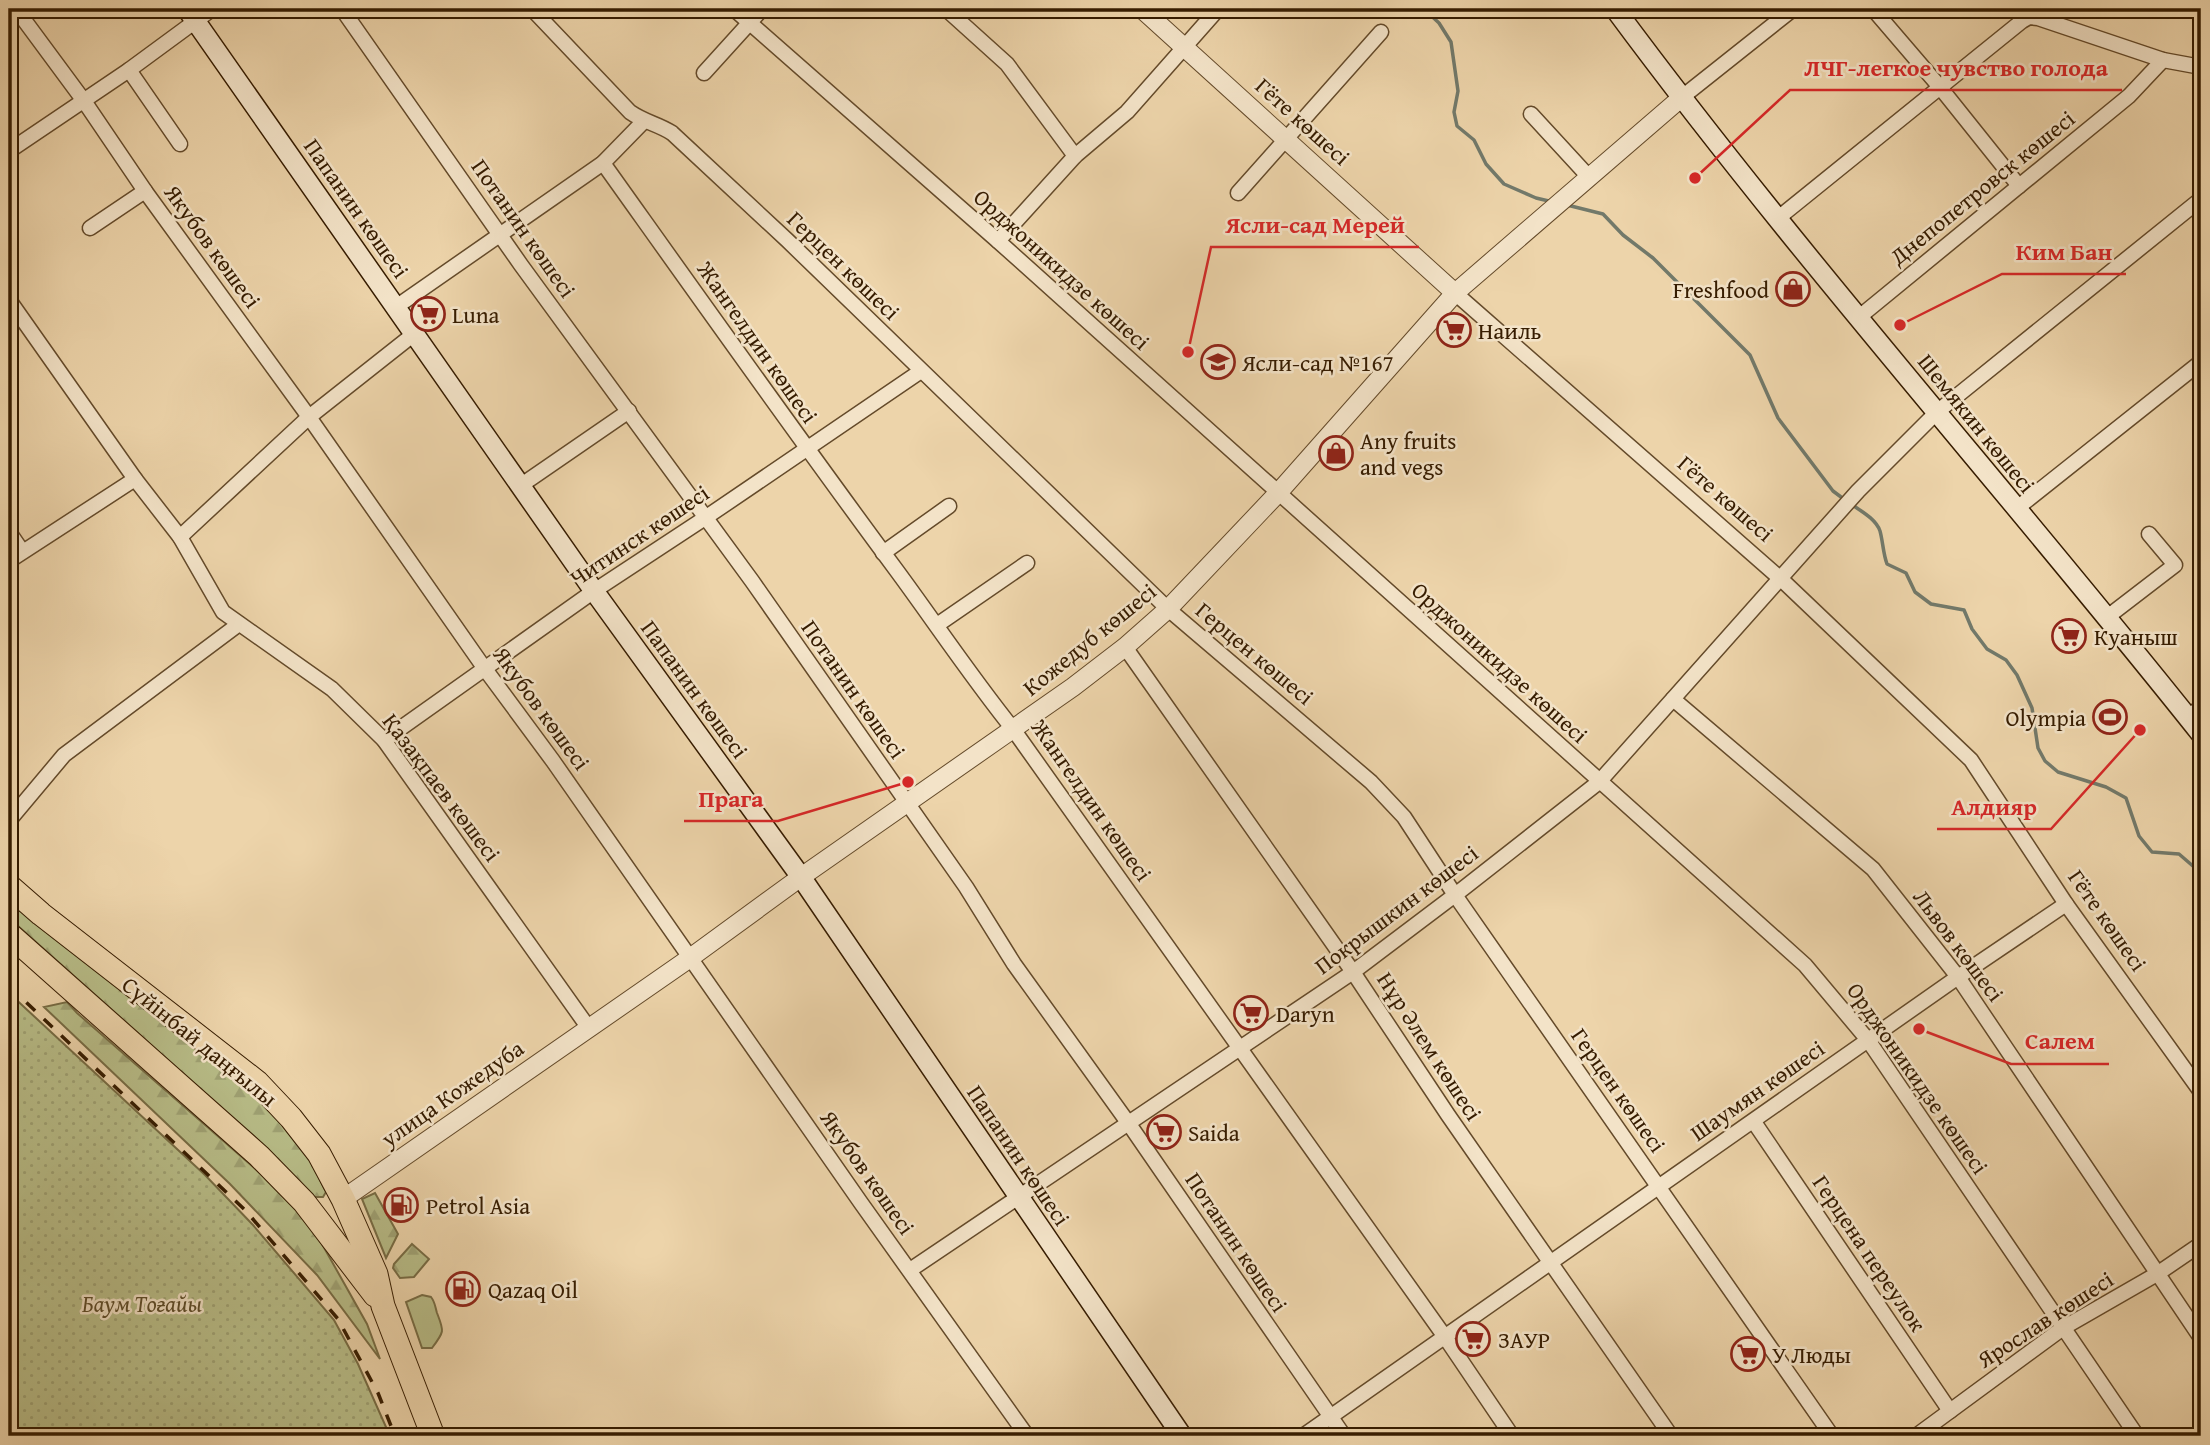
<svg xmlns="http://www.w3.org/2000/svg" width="2210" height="1445" viewBox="0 0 2210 1445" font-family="'Gentium Book Plus',serif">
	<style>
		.grass { fill: #b8bd88; stroke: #776c44; stroke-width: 2 }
		.forest { fill: url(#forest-firs); stroke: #776c44; stroke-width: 2 }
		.park { fill: url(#park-dots); stroke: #776c44; stroke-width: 2 }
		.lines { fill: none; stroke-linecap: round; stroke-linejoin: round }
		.stream { stroke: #72796a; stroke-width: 3.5 }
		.minor-casing { stroke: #644a2a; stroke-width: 17 }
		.tertiary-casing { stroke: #644a2a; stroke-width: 20 }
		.secondary-casing { stroke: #361c00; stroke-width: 22 }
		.primary-casing { stroke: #361c00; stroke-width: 25 }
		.minor { stroke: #f3e3c8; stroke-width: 14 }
		.tertiary { stroke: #f3e3c8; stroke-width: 18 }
		.secondary { stroke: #f3e3c8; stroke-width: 19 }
		.primary { stroke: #edd4aa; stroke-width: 23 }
		.rail { stroke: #361c00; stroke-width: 3.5; stroke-dasharray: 12 12; stroke-linecap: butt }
		.labels { text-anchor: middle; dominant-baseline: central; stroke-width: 5; stroke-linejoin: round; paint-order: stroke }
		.street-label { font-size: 23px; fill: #361c00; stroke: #f3e3c8 }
		.poi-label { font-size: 23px; fill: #361c00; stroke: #f3e3c8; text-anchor: start }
		.park-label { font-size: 23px; font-style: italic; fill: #5d4c29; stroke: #f3e3c8 }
		.leader { fill: none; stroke: #d62828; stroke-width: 2.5 }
		.callout-dot { fill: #d62828; stroke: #f3e3c8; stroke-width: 2.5 }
		.callout-label { font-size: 24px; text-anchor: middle; font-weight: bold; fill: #d62828; stroke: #f3e3c8; stroke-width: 5; stroke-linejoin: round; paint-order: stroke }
	</style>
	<defs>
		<pattern id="forest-firs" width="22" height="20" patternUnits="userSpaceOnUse" patternTransform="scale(1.75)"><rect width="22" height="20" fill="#b8bd88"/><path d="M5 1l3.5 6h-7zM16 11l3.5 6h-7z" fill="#9fa274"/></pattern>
		<pattern id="park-dots" width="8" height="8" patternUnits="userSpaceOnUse" patternTransform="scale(1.75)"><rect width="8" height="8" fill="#b8bd88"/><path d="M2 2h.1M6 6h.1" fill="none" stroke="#9fa274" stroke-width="1.8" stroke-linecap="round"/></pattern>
	</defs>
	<rect width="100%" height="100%" fill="#edd4aa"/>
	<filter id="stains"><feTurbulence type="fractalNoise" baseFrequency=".00286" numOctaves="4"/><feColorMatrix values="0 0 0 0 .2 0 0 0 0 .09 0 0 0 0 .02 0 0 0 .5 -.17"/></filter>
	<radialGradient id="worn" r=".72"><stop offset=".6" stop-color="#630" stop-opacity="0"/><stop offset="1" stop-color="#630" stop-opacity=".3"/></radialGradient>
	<path class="grass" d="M422,1295L431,1297C435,1302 435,1306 437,1313C444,1331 445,1331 432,1348H422L406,1302Z"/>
	<g class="forest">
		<polygon points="9,898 262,1096 307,1153 326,1192 323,1197 314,1197 139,1034 9,918"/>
		<polygon points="67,1002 77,1013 292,1201 322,1244 367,1324 380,1359 317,1275 230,1184 44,1007"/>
		<polygon points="375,1193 398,1234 386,1258 362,1199"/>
		<polygon points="412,1244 429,1259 414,1277 400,1278 393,1268 394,1264"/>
	</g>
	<polygon class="park" points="9,993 205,1175 253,1225 334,1320 358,1364 390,1436 9,1436"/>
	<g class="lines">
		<g class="stream">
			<polyline points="1424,9 1439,23 1451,42 1458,91 1454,112 1457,126 1474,140 1486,164 1504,184 1536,198 1553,202"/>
			<polyline points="1567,205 1603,214 1623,235 1653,258 1750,355 1778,418 1833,491 1845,500"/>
			<path d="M1851,504C1861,511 1876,519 1880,531C1883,542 1883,553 1887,564L1906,573L1915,592L1931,604L1964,610L1972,629L1987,649L2006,660L2017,675L2032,708L2038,748L2045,761L2058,772L2106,787L2126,798L2139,836L2152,852L2179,854L2201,873"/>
		</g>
		<g class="minor-casing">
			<g id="minor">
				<polyline points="16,9 84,101 145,191 309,417 485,669 553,761 861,1203 1027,1436"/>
				<polyline points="342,9 521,265 752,581 966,887 1014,964 1129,1124 1344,1436"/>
				<path d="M532,9L630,112C644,122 658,124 672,133L787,240L1168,609L1371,782L1404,817L1455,895L1832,1436"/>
				<polyline points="734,9 998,241 1805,965 1868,1040 2137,1436"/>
				<polyline points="946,9 1007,64 1075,156"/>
				<polyline points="1873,9 1939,86 2019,186"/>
				<polyline points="129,70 180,144"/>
				<polyline points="704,73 762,9"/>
				<polyline points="1681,98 1793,9"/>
				<polyline points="1531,114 1588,176"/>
				<polyline points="9,151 129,70 212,9"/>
				<path d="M603,163C700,299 797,436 897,571C936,624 972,678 1013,729L1445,1337L1512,1436"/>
				<polyline points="1238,193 1381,32"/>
				<polyline points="1777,219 2022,21 2029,17 2038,18 2163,60 2201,67"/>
				<polyline points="90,228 145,191"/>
				<polyline points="998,241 1075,156 1127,112 1218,9"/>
				<polyline points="1455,293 1782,580 1971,760 2066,904 2201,1092"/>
				<polyline points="9,300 135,479 180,537 223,612 332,689 384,740 588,1027"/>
				<polyline points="396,307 603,163 643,122"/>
				<polyline points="1858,318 2129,96 2163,60"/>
				<polyline points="520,486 629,411"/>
				<polyline points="2016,509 2201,362"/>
				<polyline points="9,532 22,551"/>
				<polyline points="180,537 309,417 414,334"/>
				<polyline points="883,553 949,506"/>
				<polyline points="9,561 135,479"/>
				<polyline points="2106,618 2175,565 2149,534"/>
				<polyline points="937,625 1027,563"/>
				<polyline points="1125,647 1353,972 1448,1115 1671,1436"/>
				<polyline points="1673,699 1873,869 1958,977 2201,1338"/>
				<polyline points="2188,717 2201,707"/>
				<polyline points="384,740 594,591 705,518 921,371"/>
				<polyline points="12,817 64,755 239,624"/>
				<polyline points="1754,1122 1950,1411"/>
				<polyline points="910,1270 1353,972 1455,895 1599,782 1858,491 1937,412 2201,199"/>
				<polyline points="1303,1436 1958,977 2066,904"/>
				<polyline points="1916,1436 2063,1328 2157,1274 2201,1244"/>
			</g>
		</g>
		<g class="tertiary-casing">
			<g id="tertiary">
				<polyline points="1142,9 1455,293"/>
				<polyline points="343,1199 690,958 801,877 1073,687 1125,647 1168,609 1278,493 1455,293 1681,98"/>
			</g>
		</g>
		<g class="secondary-casing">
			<g id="secondary">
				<polyline points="187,9 594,591 801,877 1182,1436"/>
				<path d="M1615,9C1800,259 2008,491 2201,734"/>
			</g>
		</g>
		<g class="primary-casing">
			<g id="primary">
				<polyline points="9,886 41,914 257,1082 291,1118 319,1154 343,1199 376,1274 383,1306 433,1436"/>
				<polyline points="9,934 259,1156 304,1202 375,1295"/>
			</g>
		</g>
		<use href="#minor" class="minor"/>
		<use href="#tertiary" class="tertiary"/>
		<use href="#secondary" class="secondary"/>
		<use href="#primary" class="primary"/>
		<polyline class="rail" points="9,986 246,1211 338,1319 378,1393 395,1436"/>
	</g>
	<defs>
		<g id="shop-ring" transform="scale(1.75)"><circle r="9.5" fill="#f3e3c8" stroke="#8f2418" stroke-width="1.5"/><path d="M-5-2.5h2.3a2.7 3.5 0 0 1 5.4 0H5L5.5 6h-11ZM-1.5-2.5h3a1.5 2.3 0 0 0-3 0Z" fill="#8f2418"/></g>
		<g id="supermarket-ring" transform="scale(1.75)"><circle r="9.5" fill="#f3e3c8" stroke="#8f2418" stroke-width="1.5"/><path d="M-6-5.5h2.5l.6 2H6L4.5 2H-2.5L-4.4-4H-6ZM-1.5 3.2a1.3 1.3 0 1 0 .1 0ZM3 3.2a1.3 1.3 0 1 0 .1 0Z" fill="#8f2418"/></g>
		<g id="school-ring" transform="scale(1.75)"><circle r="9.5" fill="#f3e3c8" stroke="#8f2418" stroke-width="1.5"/><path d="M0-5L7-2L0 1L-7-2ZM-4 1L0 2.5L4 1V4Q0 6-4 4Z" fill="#8f2418"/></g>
		<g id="stadium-ring" transform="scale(1.75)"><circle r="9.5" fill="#f3e3c8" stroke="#8f2418" stroke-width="1.5"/><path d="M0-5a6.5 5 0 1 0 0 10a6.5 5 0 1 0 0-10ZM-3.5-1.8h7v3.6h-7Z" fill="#8f2418"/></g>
		<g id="fuel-ring" transform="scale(1.75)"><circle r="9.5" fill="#f3e3c8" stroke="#8f2418" stroke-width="1.5"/><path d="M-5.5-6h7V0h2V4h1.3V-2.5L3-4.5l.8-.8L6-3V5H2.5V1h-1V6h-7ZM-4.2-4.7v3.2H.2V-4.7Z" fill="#8f2418"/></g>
	</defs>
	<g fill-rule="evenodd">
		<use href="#shop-ring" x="1793" y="289"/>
		<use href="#supermarket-ring" x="428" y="314"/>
		<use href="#supermarket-ring" x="1454" y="330"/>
		<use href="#school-ring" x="1218" y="362"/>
		<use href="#shop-ring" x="1336" y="453"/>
		<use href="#supermarket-ring" x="2069" y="636"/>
		<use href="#stadium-ring" x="2110" y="717"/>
		<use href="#supermarket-ring" x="1251" y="1013"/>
		<use href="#supermarket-ring" x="1164" y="1132"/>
		<use href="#fuel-ring" x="401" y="1205"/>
		<use href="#fuel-ring" x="463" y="1289"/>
		<use href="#supermarket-ring" x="1473" y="1339"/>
		<use href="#supermarket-ring" x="1748" y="1354"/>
	</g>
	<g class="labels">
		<g class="street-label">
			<text transform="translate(1303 121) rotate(42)">Гёте көшесі</text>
			<text transform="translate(1982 187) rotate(-39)">Днепопетровск көшесі</text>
			<text transform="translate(357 208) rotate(55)">Папанин көшесі</text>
			<text transform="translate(524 228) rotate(55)">Потанин көшесі</text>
			<text transform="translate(213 246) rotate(54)">Якубов көшесі</text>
			<text transform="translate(844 265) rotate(44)">Герцен көшесі</text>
			<text transform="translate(1062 269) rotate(42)">Орджоникидзе көшесі</text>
			<text transform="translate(758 342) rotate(55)">Жангелдин көшесі</text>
			<text transform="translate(1977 423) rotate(51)">Шемякин көшесі</text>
			<text transform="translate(1726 498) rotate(41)">Гёте көшесі</text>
			<text transform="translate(639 535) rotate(-34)">Читинск көшесі</text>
			<text transform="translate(1089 639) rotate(-39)">Кожедуб көшесі</text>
			<text transform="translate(1255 653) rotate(40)">Герцен көшесі</text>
			<text transform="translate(1500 662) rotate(42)">Орджоникидзе көшесі</text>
			<text transform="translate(695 689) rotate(54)">Папанин көшесі</text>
			<text transform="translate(854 689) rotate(55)">Потанин көшесі</text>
			<text transform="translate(542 708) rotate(54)">Якубов көшесі</text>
			<text transform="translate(442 787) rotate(53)">Қазақпаев көшесі</text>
			<text transform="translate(1092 800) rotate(55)">Жангелдин көшесі</text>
			<text transform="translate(1396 909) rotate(-37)">Покрышкин көшесі</text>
			<text transform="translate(2108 920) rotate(55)">Гёте көшесі</text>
			<text transform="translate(1959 945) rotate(53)">Львов көшесі</text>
			<text transform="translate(200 1041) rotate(39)">Сүйінбай даңғылы</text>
			<text transform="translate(1430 1046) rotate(57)">Нұр Әлем көшесі</text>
			<text transform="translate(1918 1078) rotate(55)">Орджоникидзе көшесі</text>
			<text transform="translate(1619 1090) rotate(55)">Герцен көшесі</text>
			<text transform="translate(1757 1090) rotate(-35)">Шаумян көшесі</text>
			<text transform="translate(452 1093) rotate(-35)">улица Кожедуба</text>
			<text transform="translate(1019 1155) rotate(56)">Папанин көшесі</text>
			<text transform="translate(868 1172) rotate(55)">Якубов көшесі</text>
			<text transform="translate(1237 1242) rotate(56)">Потанин көшесі</text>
			<text transform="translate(1870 1253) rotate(56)">Герцена переулок</text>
			<text transform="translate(2045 1319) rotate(-33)">Ярослав көшесі</text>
		</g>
		<g class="poi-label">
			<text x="1769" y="289" text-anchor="end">Freshfood</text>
			<text x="452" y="314">Luna</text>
			<text x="1478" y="330">Наиль</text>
			<text x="1242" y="362">Ясли-сад №167</text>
			<text x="1360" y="440">Any fruits<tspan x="1360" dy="26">and vegs</tspan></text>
			<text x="2094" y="636">Куаныш</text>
			<text x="2086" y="717" text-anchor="end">Olympia</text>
			<text x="1276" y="1013">Daryn</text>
			<text x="1188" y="1132">Saida</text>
			<text x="426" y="1205">Petrol Asia</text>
			<text x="488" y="1289">Qazaq Oil</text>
			<text x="1498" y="1339">ЗАУР</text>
			<text x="1772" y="1354">У Люды</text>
		</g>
		<g class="park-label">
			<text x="142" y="1303">Баум Тоғайы</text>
		</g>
	</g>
	<path class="leader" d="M1695 178L1790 90H2122M1188 352L1211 247H1419M1900 325L2002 274H2126M908 782L778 821H684M2140 730L2051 829H1937M1919 1029L2011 1064H2109"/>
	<g class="callout-dot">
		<circle cx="1695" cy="178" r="7"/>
		<circle cx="1188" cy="352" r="7"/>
		<circle cx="1900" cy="325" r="7"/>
		<circle cx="908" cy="782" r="7"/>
		<circle cx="2140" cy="730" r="7"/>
		<circle cx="1919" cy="1029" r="7"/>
	</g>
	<g class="callout-label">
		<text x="1956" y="76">ЛЧГ-легкое чувство голода</text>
		<text x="1315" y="233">Ясли-сад Мерей</text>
		<text x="2064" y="260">Ким Бан</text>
		<text x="731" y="807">Прага</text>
		<text x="1994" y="815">Алдияр</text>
		<text x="2060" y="1049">Салем</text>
	</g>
	<rect width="2210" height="1445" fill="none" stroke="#edd4aa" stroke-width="35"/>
	<rect x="10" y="10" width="2189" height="1424" fill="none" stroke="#361c00" stroke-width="3.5"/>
	<rect x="18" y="18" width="2175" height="1410" fill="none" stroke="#361c00" stroke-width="2"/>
	<rect width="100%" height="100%" filter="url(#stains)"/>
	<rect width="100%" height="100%" fill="url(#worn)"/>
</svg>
